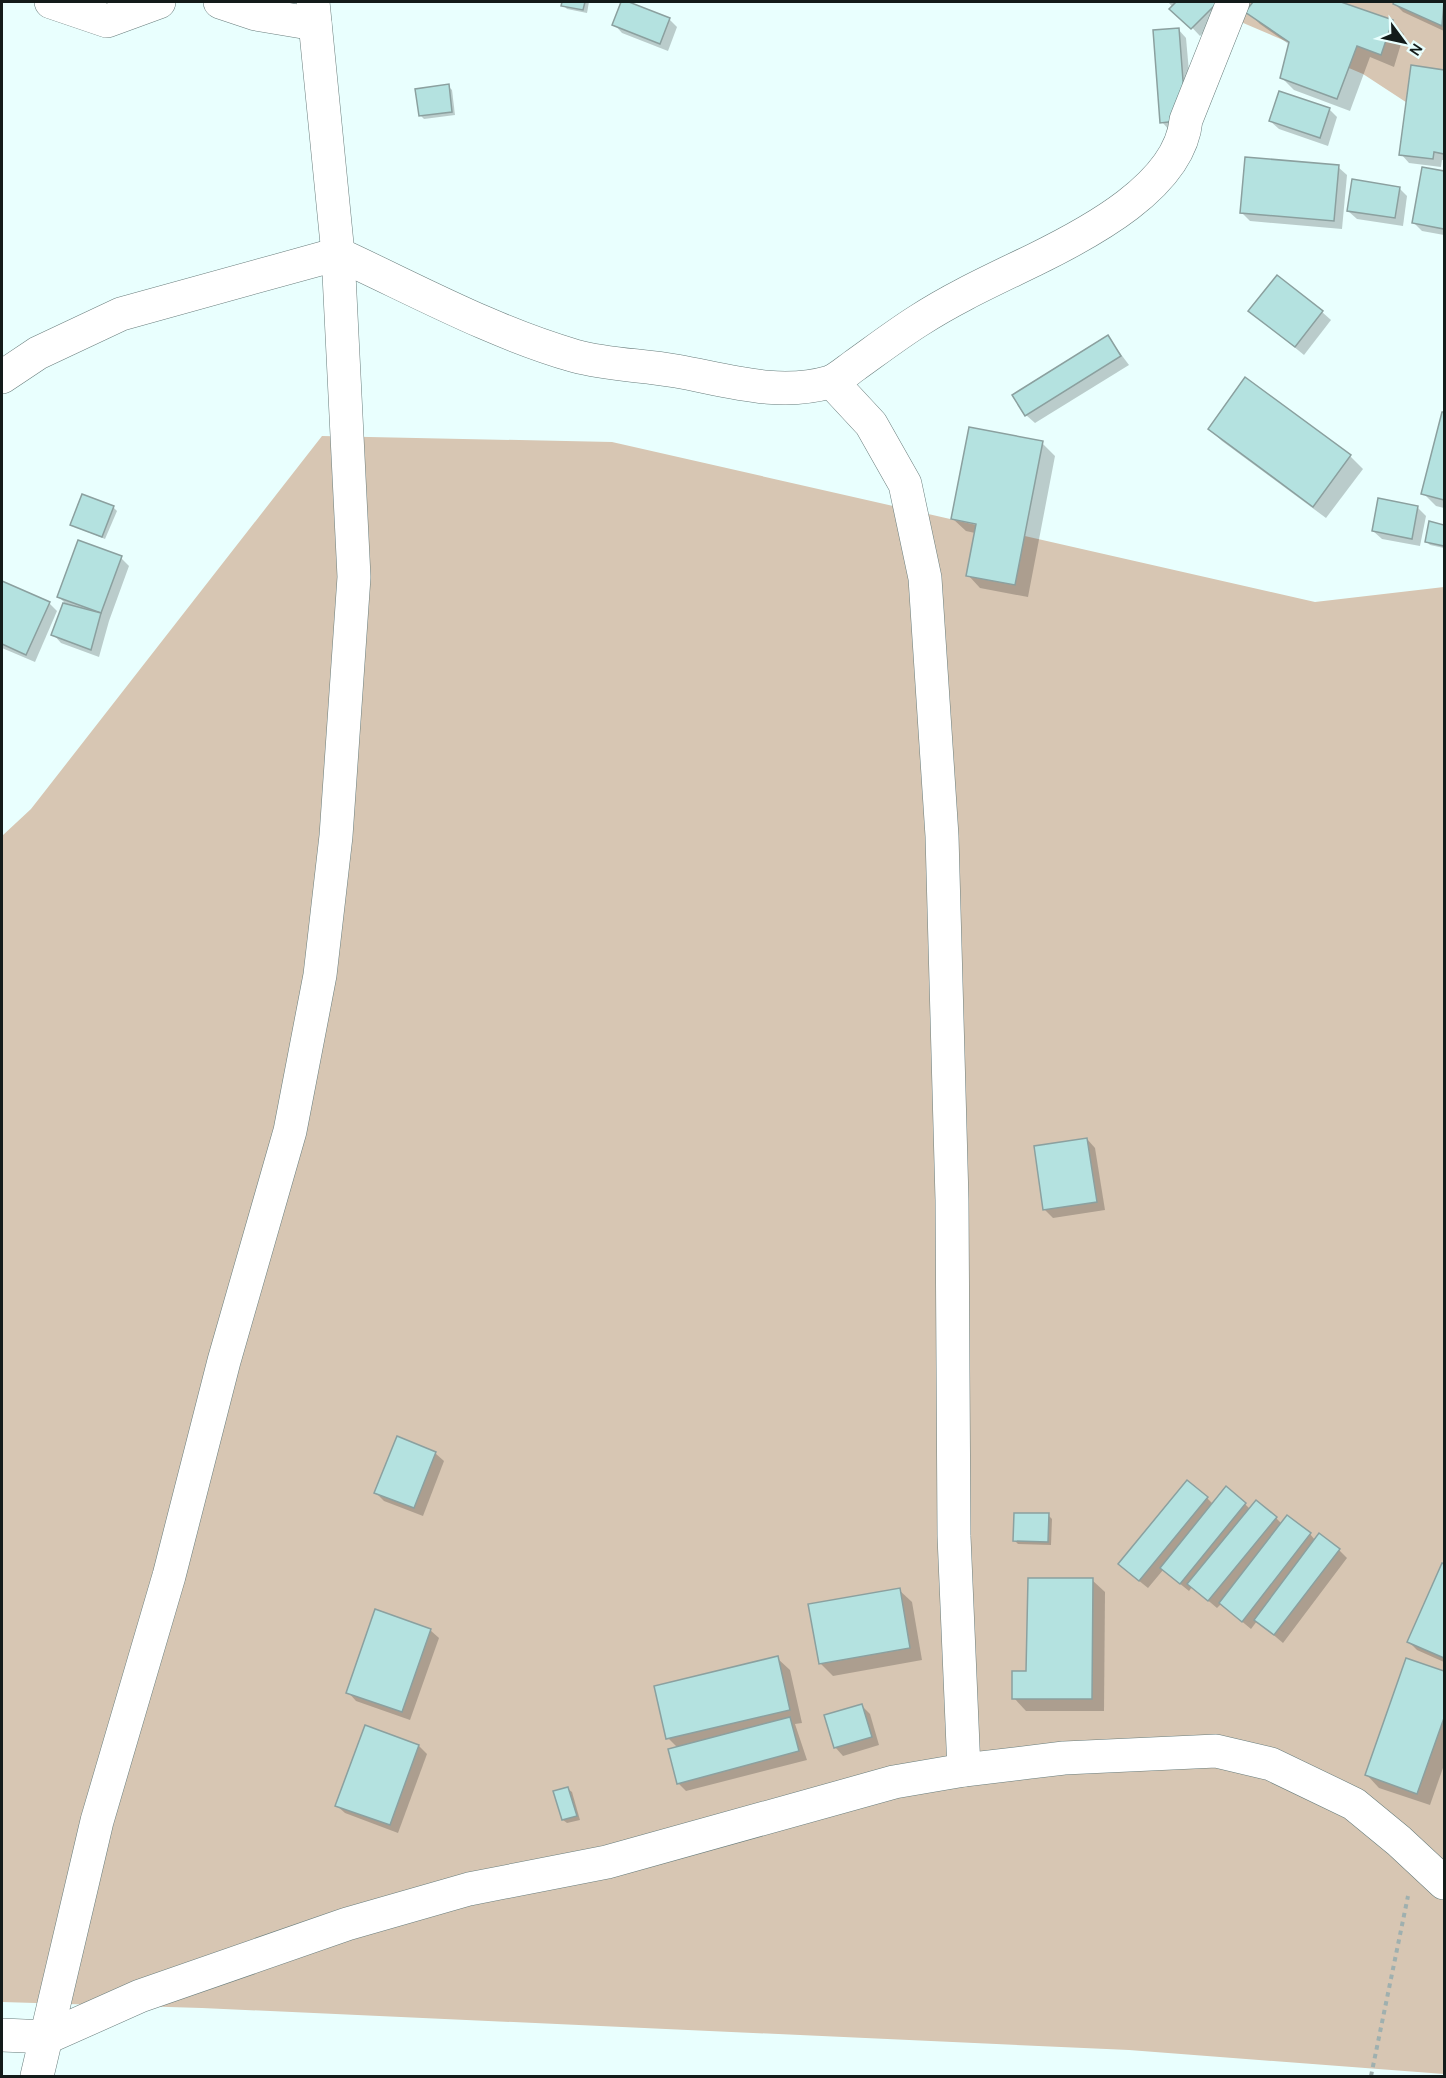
<svg xmlns="http://www.w3.org/2000/svg" width="1446" height="2078" viewBox="0 0 1446 2078" font-family="Karla,sans-serif">
	<style>
		.green { fill: #d7c6b3 }
		.shadow { fill: #0003 }
		.building { fill: #b4e2e0; stroke: #8ba09f; stroke-width: 1.5 }
		.lines { fill: none; stroke-linecap: round; stroke-linejoin: round }
		.street-casing { stroke: #697d7c; stroke-width: 34 }
		.secondary-casing { stroke: #697d7c; stroke-width: 34 }
		.path { stroke: #9fb0af; stroke-width: 4; stroke-dasharray: 4.5 4.5; stroke-linecap: butt }
		.street { stroke: #fff; stroke-width: 33 }
		.secondary { stroke: #fff; stroke-width: 33 }
	</style>
	<rect width="100%" height="100%" fill="#e9fffe"/>
	<g class="green">
		<polygon points="1194,2 1444,2 1444,127 1363,74"/>
		<polygon points="322,436 612,442 1315,602 1444,587 1444,2074 1129,2050 202,2008 2,2002 2,836 31,809"/>
	</g>
	<g class="shadow">
		<polygon points="564,2 589,2 587,13 567,9 563,5"/>
		<polygon points="623,2 669,19 677,27 668,51 622,33 614,24"/>
		<polygon points="1168,2 1234,2 1200,36"/>
		<polygon points="1254,2 1337,2 1392,21 1404,34 1394,67 1370,57 1350,111 1294,90 1281,77 1290,45 1260,24 1247,11"/>
		<polygon points="1396,2 1444,2 1444,31 1403,12 1395,4"/>
		<polygon points="1178,29 1186,38 1194,128 1170,131 1162,122"/>
		<polygon points="1413,67 1444,71 1444,160 1442,160 1441,167 1409,163 1401,154"/>
		<polygon points="448,86 452,90 455,115 424,119 420,115"/>
		<polygon points="1329,109 1337,117 1328,146 1279,129 1270,121"/>
		<polygon points="1338,167 1347,175 1342,229 1250,221 1241,212"/>
		<polygon points="1423,168 1444,172 1444,235 1422,231 1413,222"/>
		<polygon points="1399,188 1407,196 1403,226 1357,219 1348,211"/>
		<polygon points="1250,311 1322,312 1331,320 1304,355"/>
		<polygon points="1108,337 1129,365 1035,423 1026,415"/>
		<polygon points="1246,379 1350,456 1363,469 1326,518 1222,441 1209,429"/>
		<polygon points="1443,413 1444,414 1444,508 1436,506 1423,493"/>
		<polygon points="1042,443 1055,456 1028,597 980,588 968,575 975,533 966,531 953,519"/>
		<polygon points="113,507 117,511 105,539 72,525"/>
		<polygon points="1417,507 1426,516 1420,546 1382,539 1373,531"/>
		<polygon points="1430,523 1444,526 1444,548 1430,545 1426,541"/>
		<polygon points="121,558 129,566 109,621 99,657 61,643 53,634 64,602 58,596"/>
		<polygon points="2,583 49,603 57,611 35,662 2,648"/>
		<polygon points="1087,1139 1095,1148 1105,1210 1053,1218 1045,1210"/>
		<polygon points="435,1453 444,1461 423,1516 384,1501 376,1493"/>
		<polygon points="1207,1498 1213,1504 1245,1504 1250,1509 1276,1518 1282,1524 1310,1534 1315,1540 1339,1550 1347,1558 1283,1643 1257,1621 1251,1629 1221,1604 1217,1608 1192,1587 1189,1591 1163,1570 1148,1588 1128,1572"/>
		<polygon points="1048,1515 1052,1519 1051,1545 1018,1544 1015,1541"/>
		<polygon points="1442,1565 1444,1566 1444,1662 1417,1650 1409,1642"/>
		<polygon points="1092,1580 1105,1592 1104,1711 1026,1711 1014,1698"/>
		<polygon points="899,1590 912,1602 922,1660 833,1676 820,1663"/>
		<polygon points="430,1630 439,1638 410,1720 356,1701 348,1692"/>
		<polygon points="777,1658 790,1670 802,1723 795,1724 807,1760 686,1791 678,1783 678,1748 668,1738"/>
		<polygon points="1407,1660 1444,1673 1444,1765 1430,1805 1379,1788 1367,1775"/>
		<polygon points="862,1706 870,1714 879,1745 843,1756 835,1747"/>
		<polygon points="419,1746 427,1754 398,1833 345,1813 336,1805"/>
		<polygon points="568,1789 572,1792 580,1820 567,1823 563,1820"/>
	</g>
	<g class="building">
		<polygon points="562,2 585,2 583,10 561,6"/>
		<polygon points="621,2 629,2 670,18 660,44 612,25"/>
		<polygon points="1176,2 1218,2 1191,29 1169,9"/>
		<polygon points="1253,2 1341,2 1393,20 1381,55 1357,46 1337,99 1280,78 1289,42 1245,12"/>
		<polygon points="1394,2 1444,2 1442,26 1393,4"/>
		<polygon points="1179,28 1186,120 1160,123 1153,30"/>
		<polygon points="1411,65 1444,70 1444,154 1434,152 1433,159 1399,155"/>
		<polygon points="449,84 452,112 419,116 415,89"/>
		<polygon points="1279,91 1330,108 1320,138 1269,121"/>
		<polygon points="1245,157 1339,165 1334,221 1240,213"/>
		<polygon points="1422,167 1444,171 1444,229 1412,223"/>
		<polygon points="1352,179 1400,187 1395,218 1347,211"/>
		<polygon points="1277,275 1323,311 1295,347 1248,311"/>
		<polygon points="1108,335 1121,356 1025,416 1012,395"/>
		<polygon points="1245,377 1351,455 1313,507 1208,429"/>
		<polygon points="1442,412 1444,412 1444,500 1421,494"/>
		<polygon points="969,427 1043,441 1015,585 966,576 976,524 951,519"/>
		<polygon points="82,494 114,506 102,537 70,525"/>
		<polygon points="1378,498 1418,506 1412,539 1372,531"/>
		<polygon points="1429,521 1444,525 1444,546 1425,542"/>
		<polygon points="78,540 122,556 101,613 57,597"/>
		<polygon points="2,581 50,602 26,655 2,644"/>
		<polygon points="63,603 101,613 91,650 51,635"/>
		<polygon points="1087,1138 1097,1202 1043,1210 1034,1146"/>
		<polygon points="397,1436 436,1452 414,1508 374,1493"/>
		<polygon points="1187,1480 1208,1497 1139,1581 1118,1564"/>
		<polygon points="1226,1486 1246,1503 1180,1584 1160,1568"/>
		<polygon points="1256,1500 1277,1517 1208,1601 1187,1584"/>
		<polygon points="1014,1513 1049,1513 1048,1542 1013,1541"/>
		<polygon points="1287,1515 1311,1533 1242,1622 1219,1603"/>
		<polygon points="1319,1533 1340,1549 1274,1635 1254,1620"/>
		<polygon points="1442,1563 1444,1564 1444,1658 1407,1642"/>
		<polygon points="1028,1578 1093,1578 1092,1699 1012,1699 1012,1671 1026,1671"/>
		<polygon points="900,1588 910,1648 819,1664 808,1604"/>
		<polygon points="375,1609 431,1629 402,1712 346,1693"/>
		<polygon points="778,1656 790,1710 666,1739 654,1686"/>
		<polygon points="1406,1658 1444,1671 1444,1718 1417,1794 1365,1775"/>
		<polygon points="862,1704 872,1737 834,1748 824,1715"/>
		<polygon points="790,1717 799,1751 677,1784 668,1749"/>
		<polygon points="365,1725 419,1745 390,1825 335,1806"/>
		<polygon points="568,1787 577,1816 562,1820 553,1791"/>
	</g>
	<g class="lines">
		<g class="street-casing">
			<g id="street">
				<polyline points="51,2 107,21 159,2"/>
				<polyline points="220,2 256,14 315,24"/>
				<path d="M2,377L38,353L121,314L338,254C416,290 492,332 575,356C608,365 642,365 676,371C727,380 778,397 830,382C838,379 847,371 854,366C875,351 896,335 918,321C955,297 995,279 1034,260C1087,234 1180,186 1186,120L1233,2"/>
				<polyline points="832,382 871,424 905,484 925,578 942,836 952,1200 954,1536 964,1770"/>
				<polyline points="2,2035 48,2037 140,1996 347,1924 469,1889 607,1862 894,1782 964,1770 1064,1758 1216,1751 1271,1764 1354,1804 1399,1841 1444,1883"/>
			</g>
		</g>
		<g class="secondary-casing">
			<polyline id="secondary" points="37,2076 97,1821 169,1576 224,1361 290,1131 320,975 336,836 354,577 338,254 313,2"/>
		</g>
		<polyline class="path" points="1371,2076 1408,1896"/>
		<use href="#street" class="street"/>
		<use href="#secondary" class="secondary"/>
	</g>
	<rect width="1446" height="2078" fill="none" stroke="#131b1a" stroke-width="6"/>
	<g transform="translate(1404 42) rotate(123)" stroke="#e9fffe" stroke-width="4.5" paint-order="stroke">
	<path d="M0-4.5L10 22L0 15L-10 22Z" fill="#131b1a"/>
	<text y="-9" font-size="16" font-weight="bold" text-anchor="middle" fill="#131b1a">N</text>
	</g>
</svg>
